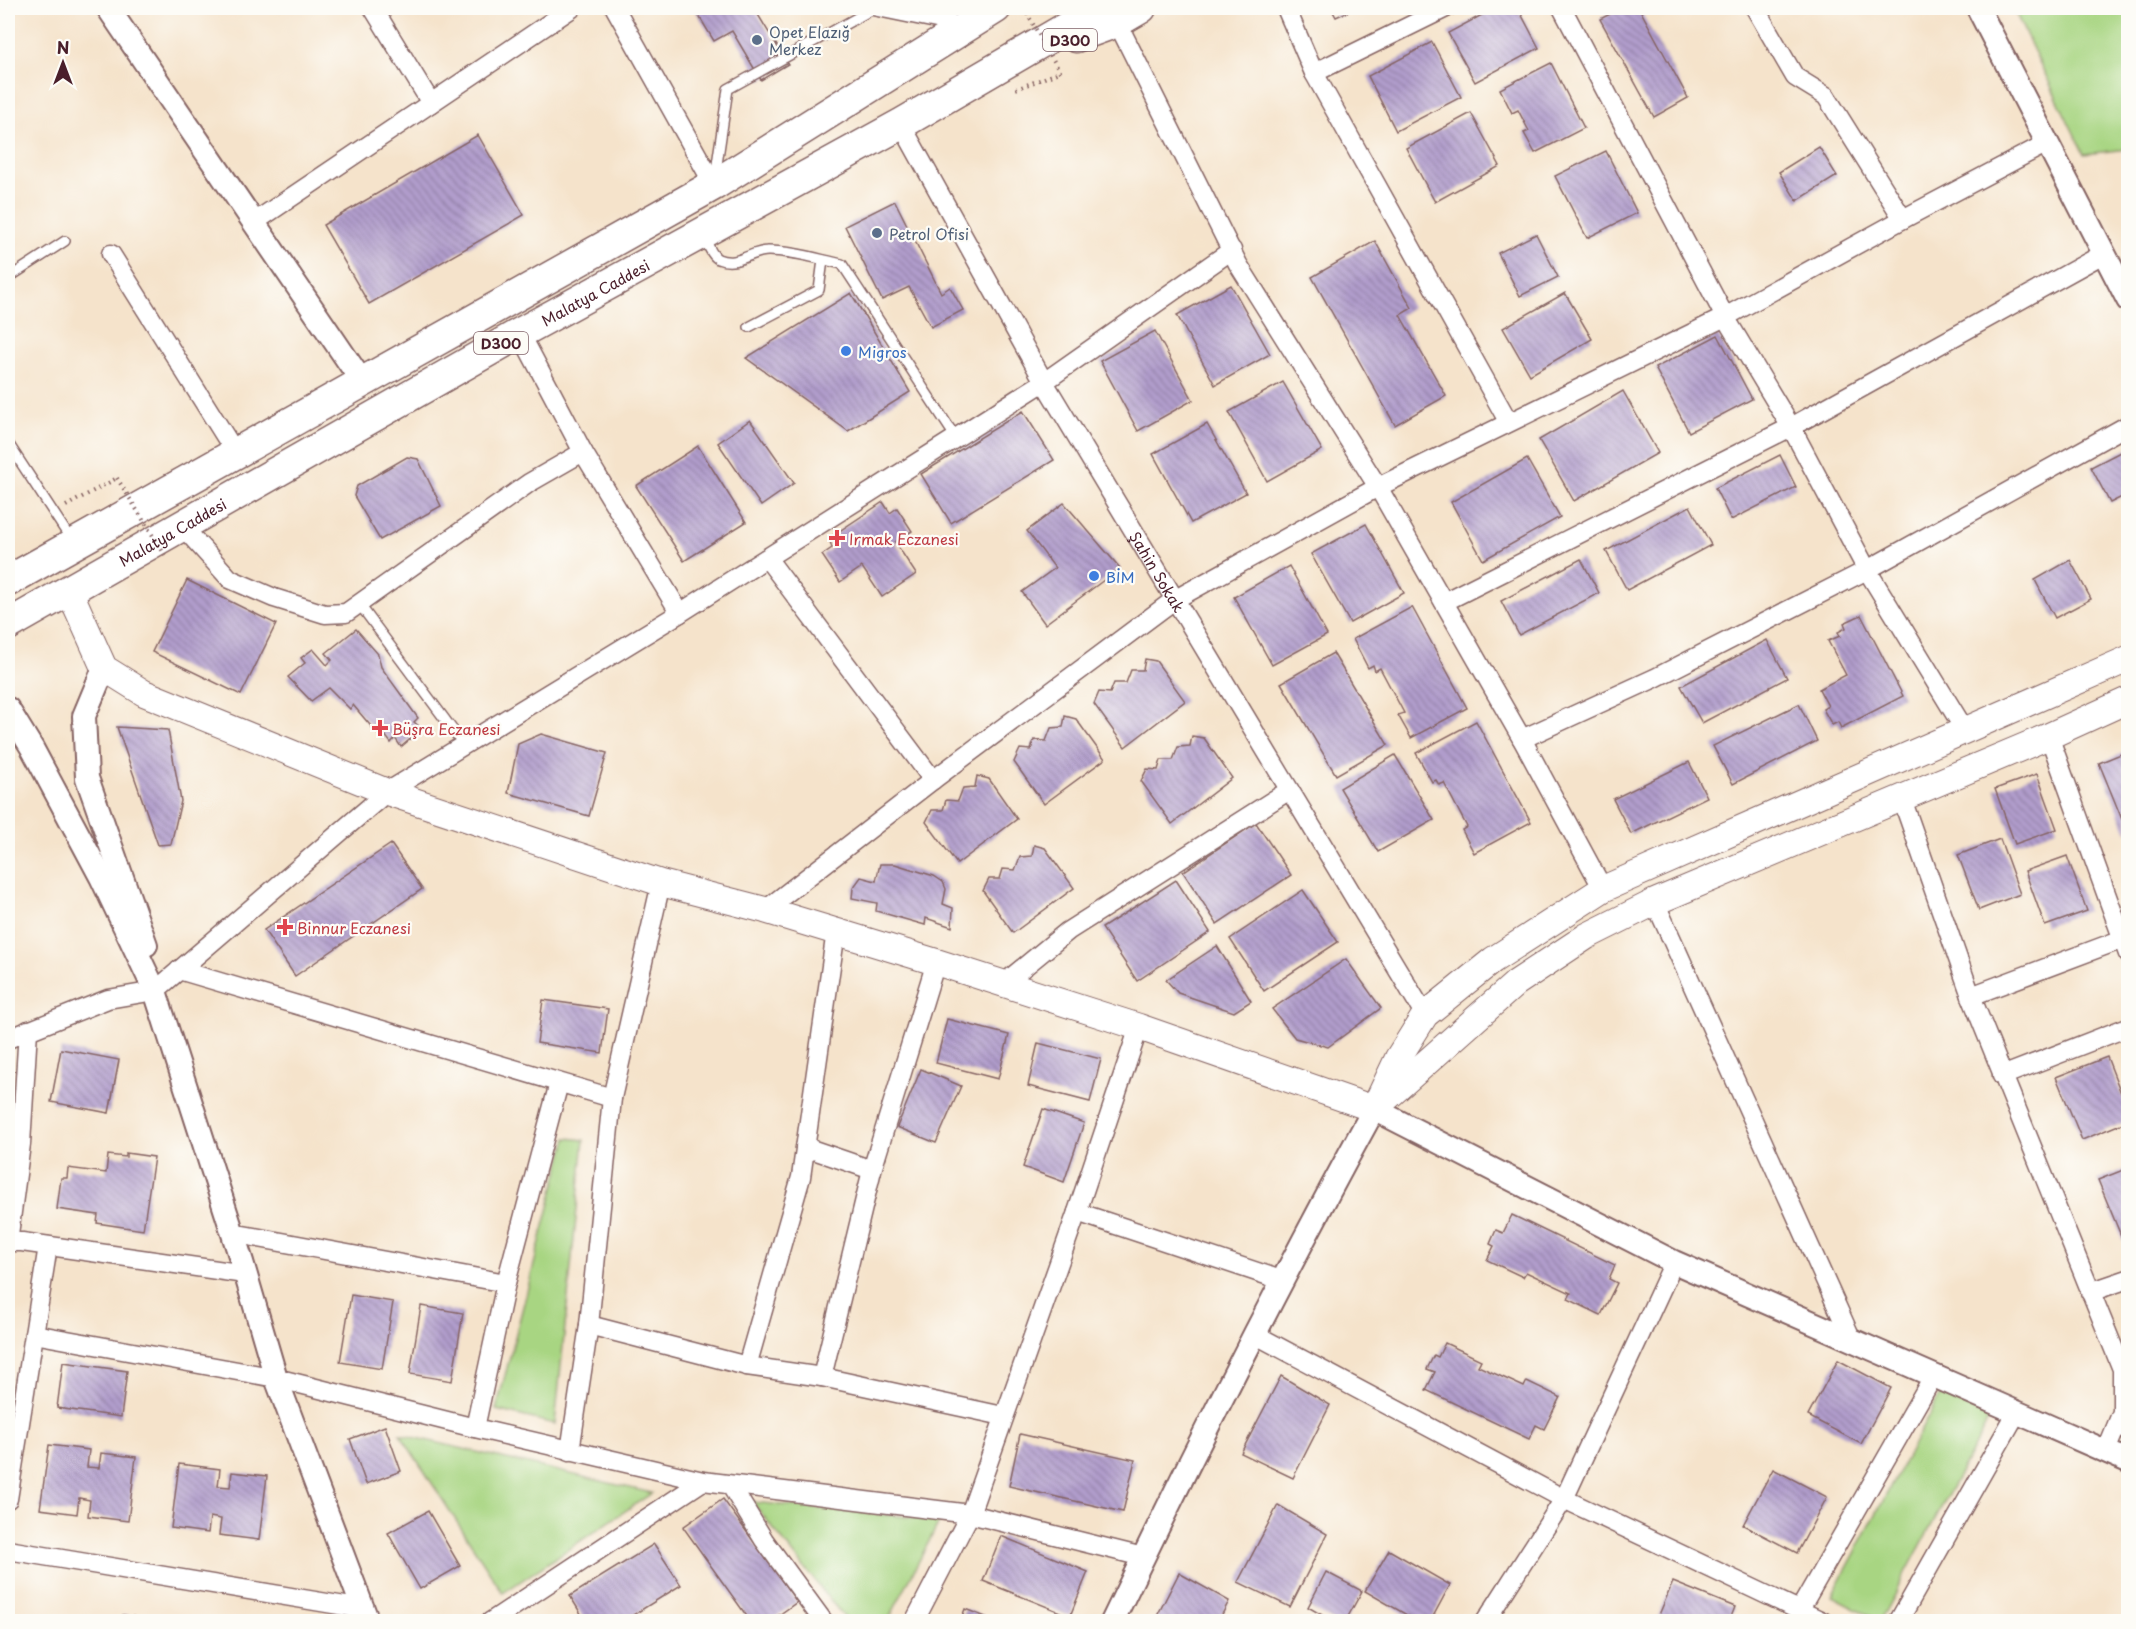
<svg xmlns="http://www.w3.org/2000/svg" width="2136" height="1629" viewBox="0 0 2136 1629" font-family="'Playpen Sans',sans-serif">
	<style>
		.green { fill: #a8d582; stroke: #797a56; stroke-width: 1.5 }
		.building { fill: url(#building-back-hatch) }
		.lines { fill: none; stroke-linecap: round; stroke-linejoin: round }
		.service-casing { stroke: #866463; stroke-width: 12 }
		.minor-casing { stroke: #866463; stroke-width: 21 }
		.tertiary-casing { stroke: #866463; stroke-width: 26 }
		.secondary-casing { stroke: #866463; stroke-width: 28 }
		.trunk-casing { stroke: #866463; stroke-width: 33 }
		.path { stroke: #866463; stroke-width: 4; stroke-dasharray: 1.5 4.5; stroke-linecap: butt }
		.service { stroke: #fff; stroke-width: 9 }
		.minor { stroke: #fff; stroke-width: 18 }
		.tertiary { stroke: #fff; stroke-width: 22 }
		.secondary { stroke: #fff; stroke-width: 26 }
		.trunk { stroke: #fff; stroke-width: 30 }
		.path-bridge { stroke: #866463; stroke-width: 4; stroke-dasharray: 1.5 4.5; stroke-linecap: butt }
		.service-dot { fill: #5c6f8a; stroke: #fdfcf7; stroke-width: 2 }
		.shop-dot { fill: #3f7fe0; stroke: #fdfcf7; stroke-width: 2 }
		.health-dot { fill: #e0444e; stroke: #fdfcf7; stroke-width: 2 }
		.labels { text-anchor: middle; dominant-baseline: central; stroke-width: 4.5; stroke-linejoin: round; paint-order: stroke }
		.shield { fill: #fdfcf7; stroke: #806168; stroke-width: 1.5 }
		.shield-label { font-size: 14px; font-weight: bold; fill: #4a1f2b }
		.service-label { font-size: 15px; fill: #4e5e75; stroke: #fdfcf7; text-anchor: start }
		.street-label { font-size: 15px; fill: #4a1f2b; stroke: #fdfcf7 }
		.shop-label { font-size: 15px; fill: #366cbe; stroke: #fdfcf7; text-anchor: start }
		.health-label { font-size: 15px; fill: #be3a42; stroke: #fdfcf7; text-anchor: start }
	</style>
	<defs>
		<pattern id="building-back-hatch" width="6" height="6" patternUnits="userSpaceOnUse" patternTransform="scale(1.5)"><rect width="6" height="6" fill="#b19dcc"/><path d="M-1 5l2 2M0 0l6 6M5-1l2 2" fill="none" stroke="#927fa6"/></pattern>
	</defs>
	<rect width="100%" height="100%" fill="#fdfcf7"/>
	<filter id="ink" filterUnits="userSpaceOnUse"><feTurbulence type="fractalNoise" baseFrequency=".0167" numOctaves="2"/><feDisplacementMap in="SourceGraphic" scale="12" xChannelSelector="R" yChannelSelector="G"/><feConvolveMatrix kernelMatrix="1 2 1 2 8 2 1 2 1" color-interpolation-filters="sRGB"/></filter>
	<filter id="wash" filterUnits="userSpaceOnUse"><feTurbulence type="fractalNoise" baseFrequency=".008" numOctaves="4" result="noise"/><feDisplacementMap in="SourceGraphic" scale="24" xChannelSelector="R" yChannelSelector="G"/><feGaussianBlur stdDeviation="1.35" result="paint"/><feColorMatrix in="noise" values="0 0 0 0 0 0 0 0 0 0 0 0 0 0 0 0 0 1.4 0 .05"/><feComposite in="paint" operator="in"/></filter>
	<g filter="url(#wash)">
		<rect width="100%" height="100%" fill="#f5e3cb"/>
		<g class="green">
			<polygon points="2013,8 2128,8 2128,149 2084,154"/>
			<polygon points="567,1138 584,1140 555,1424 496,1410"/>
			<polygon points="1942,1391 1990,1417 1880,1621 1832,1596"/>
			<polygon points="400,1434 652,1493 503,1593"/>
			<polygon points="752,1502 940,1520 888,1621 847,1621"/>
		</g>
		<g id="blocks">
			<g class="building">
				<polygon points="694,8 754,8 788,64 761,80 732,31 714,41"/>
				<polygon points="1331,8 1356,8 1336,17"/>
				<polygon points="1495,8 1518,8 1539,48 1475,82 1448,33"/>
				<polygon points="1622,8 1639,8 1688,98 1654,117 1600,19"/>
				<polygon points="1432,42 1461,97 1396,131 1368,76"/>
				<polygon points="1551,63 1584,128 1535,153 1524,133 1529,131 1518,110 1512,113 1500,89"/>
				<polygon points="1471,113 1500,166 1435,202 1406,148"/>
				<polygon points="478,135 524,215 369,304 323,225"/>
				<polygon points="1819,147 1837,176 1797,201 1779,172"/>
				<polygon points="1606,151 1637,213 1587,238 1555,176"/>
				<polygon points="895,201 941,293 950,287 963,310 931,327 909,287 882,300 845,226"/>
				<polygon points="1536,234 1558,277 1520,296 1498,253"/>
				<polygon points="1375,241 1412,308 1400,315 1446,396 1395,425 1312,277"/>
				<polygon points="1231,285 1270,354 1215,385 1177,315"/>
				<polygon points="851,293 910,392 848,431 746,358"/>
				<polygon points="1565,293 1592,339 1530,375 1503,328"/>
				<polygon points="1155,331 1193,400 1138,431 1100,361"/>
				<polygon points="1718,335 1752,399 1689,432 1655,368"/>
				<polygon points="1283,382 1322,450 1267,481 1229,412"/>
				<polygon points="1623,391 1658,453 1574,501 1539,440"/>
				<polygon points="1023,411 1054,460 951,523 921,474"/>
				<polygon points="750,420 794,483 761,506 718,443"/>
				<polygon points="1207,424 1246,493 1191,523 1153,454"/>
				<polygon points="698,446 746,522 684,561 636,486"/>
				<polygon points="2128,448 2128,494 2110,503 2091,467"/>
				<polygon points="1780,455 1796,487 1731,520 1715,488"/>
				<polygon points="407,457 418,459 441,506 380,540 354,496 357,486"/>
				<polygon points="1527,459 1560,517 1483,560 1451,502"/>
				<polygon points="883,502 890,513 897,508 912,531 895,542 916,574 882,597 862,567 840,582 822,555 832,548 829,538"/>
				<polygon points="1064,503 1120,568 1045,624 1022,592 1055,568 1027,531"/>
				<polygon points="1690,506 1711,545 1627,590 1606,551"/>
				<polygon points="1366,524 1404,593 1350,623 1311,554"/>
				<polygon points="1581,559 1599,593 1519,635 1501,601"/>
				<polygon points="2070,560 2091,599 2055,618 2035,580"/>
				<polygon points="1289,566 1327,635 1272,665 1234,597"/>
				<polygon points="187,580 276,624 241,695 152,652"/>
				<polygon points="1412,607 1467,708 1411,738 1398,715 1404,713 1380,668 1375,671 1373,665 1368,668 1353,639"/>
				<polygon points="1861,615 1903,696 1841,728 1838,722 1832,725 1823,709 1828,706 1819,689 1846,675 1828,641 1840,636 1838,632 1846,628 1844,623"/>
				<polygon points="356,629 378,654 381,667 418,718 414,722 422,729 401,747 395,738 391,743 385,735 381,738 353,705 350,709 329,688 311,701 288,677 305,663 301,658 313,649 327,665 332,660 326,653"/>
				<polygon points="1767,640 1787,678 1702,723 1681,686"/>
				<polygon points="1333,653 1388,745 1336,775 1281,683"/>
				<polygon points="1145,659 1156,661 1185,701 1125,747 1094,704 1099,692 1110,693 1114,683 1126,683 1131,670 1143,670"/>
				<polygon points="1799,704 1817,741 1733,784 1713,746"/>
				<polygon points="1065,716 1076,719 1105,759 1044,804 1014,762 1020,749 1031,750 1034,740 1046,741 1051,728 1063,727"/>
				<polygon points="1476,721 1531,822 1474,853 1462,830 1467,827 1444,783 1439,785 1436,780 1432,782 1416,753"/>
				<polygon points="117,727 168,730 181,801 171,844 158,845"/>
				<polygon points="541,734 607,753 589,816 508,793 518,744"/>
				<polygon points="1192,736 1204,738 1232,778 1172,824 1141,781 1147,769 1158,770 1161,760 1173,760 1178,747 1190,746"/>
				<polygon points="2128,751 2128,834 2099,763"/>
				<polygon points="1395,755 1434,820 1378,852 1340,788"/>
				<polygon points="1689,762 1707,797 1631,834 1613,799"/>
				<polygon points="2037,774 2057,829 2015,844 1995,789"/>
				<polygon points="977,776 989,779 1017,819 957,864 926,822 932,810 943,810 946,800 958,801 963,788 975,787"/>
				<polygon points="1256,823 1291,875 1217,924 1183,872"/>
				<polygon points="2000,839 2020,894 1979,910 1958,855"/>
				<polygon points="391,844 422,889 295,976 264,930"/>
				<polygon points="1034,845 1045,848 1074,888 1013,933 983,891 989,879 1000,879 1003,869 1015,870 1020,857 1032,856"/>
				<polygon points="2067,856 2087,911 2045,926 2025,871"/>
				<polygon points="880,864 895,864 934,876 943,882 946,889 943,904 953,908 952,927 926,918 925,925 876,911 877,903 852,898 853,888 861,877 876,881"/>
				<polygon points="1176,880 1210,932 1137,981 1102,928"/>
				<polygon points="1303,890 1338,942 1264,991 1230,939"/>
				<polygon points="1217,946 1251,1001 1234,1012 1178,993 1166,980"/>
				<polygon points="1346,959 1381,1008 1328,1047 1295,1038 1272,1009"/>
				<polygon points="543,1000 608,1009 602,1053 537,1043"/>
				<polygon points="947,1019 1009,1035 998,1079 936,1063"/>
				<polygon points="1038,1043 1101,1059 1090,1102 1028,1086"/>
				<polygon points="61,1049 119,1060 109,1113 51,1102"/>
				<polygon points="2107,1057 2128,1111 2128,1121 2082,1140 2056,1077"/>
				<polygon points="921,1069 961,1086 936,1143 897,1127"/>
				<polygon points="1043,1109 1084,1123 1064,1182 1023,1167"/>
				<polygon points="126,1153 154,1157 143,1230 97,1223 98,1215 57,1209 61,1178 67,1178 68,1168 106,1173 108,1155 126,1157"/>
				<polygon points="2128,1168 2128,1241 2124,1243 2098,1180"/>
				<polygon points="1512,1215 1615,1265 1609,1279 1617,1283 1601,1315 1568,1299 1571,1293 1526,1272 1523,1277 1487,1260 1494,1246 1490,1244 1496,1230 1503,1233"/>
				<polygon points="351,1295 393,1302 382,1369 340,1362"/>
				<polygon points="421,1306 463,1313 452,1381 410,1374"/>
				<polygon points="1445,1343 1481,1360 1478,1366 1524,1387 1527,1381 1560,1397 1544,1429 1536,1425 1529,1439 1426,1390 1435,1372 1427,1369 1434,1355 1438,1357"/>
				<polygon points="1838,1360 1891,1388 1861,1444 1808,1416"/>
				<polygon points="63,1362 127,1371 121,1417 57,1408"/>
				<polygon points="1281,1376 1330,1405 1293,1478 1241,1453"/>
				<polygon points="385,1426 401,1471 366,1484 350,1439"/>
				<polygon points="1020,1434 1135,1460 1123,1512 1009,1486"/>
				<polygon points="49,1445 89,1450 87,1467 99,1468 101,1453 136,1457 128,1521 88,1516 90,1500 79,1498 77,1514 40,1509"/>
				<polygon points="179,1464 220,1469 218,1486 230,1487 232,1472 267,1476 259,1540 219,1535 221,1519 210,1517 208,1533 171,1528"/>
				<polygon points="1773,1469 1827,1497 1797,1553 1743,1525"/>
				<polygon points="723,1499 797,1602 769,1622 751,1622 683,1527"/>
				<polygon points="1278,1505 1327,1534 1290,1607 1238,1582"/>
				<polygon points="428,1511 460,1566 420,1589 388,1533"/>
				<polygon points="1001,1536 1088,1572 1070,1616 983,1581"/>
				<polygon points="654,1544 681,1585 622,1622 586,1622 570,1596"/>
				<polygon points="1389,1550 1450,1585 1430,1622 1419,1622 1365,1591"/>
				<polygon points="1326,1572 1362,1591 1345,1622 1334,1622 1308,1607"/>
				<polygon points="1179,1573 1229,1601 1218,1622 1154,1622"/>
				<polygon points="1673,1582 1735,1607 1729,1622 1656,1622"/>
				<polygon points="965,1609 996,1621 996,1622 960,1622"/>
				<polygon points="123,1615 157,1620 157,1622 122,1622"/>
			</g>
		</g>
	</g>
	<g filter="url(#ink)">
		<use href="#blocks" fill-opacity="0" stroke="#866463" stroke-width="1.5"/>
		<g class="lines">
			<g class="service-casing">
				<g id="service">
					<polyline points="715,178 728,89 871,10 944,25"/>
					<path d="M704,235C707,243 711,255 718,259C738,267 750,251 768,251C793,251 818,259 842,264L956,438"/>
					<polyline points="8,278 65,241"/>
					<polyline points="749,327 819,290 823,260"/>
					<polyline points="8,443 72,541"/>
					<polyline points="360,605 464,745"/>
				</g>
			</g>
			<g class="minor-casing">
				<g id="minor">
					<polyline points="373,8 431,103"/>
					<polyline points="615,8 714,185"/>
					<polyline points="1286,8 1314,73 1508,421"/>
					<polyline points="1562,8 1725,317 1791,427 1867,570 1966,732"/>
					<polyline points="1755,8 1795,77 1826,96 1903,219"/>
					<polyline points="1117,22 1238,264 1378,487 1522,739 1603,889"/>
					<polyline points="1314,73 1446,8"/>
					<path id="s1" d="M901,124L1044,382L1425,1015"/>
					<polyline points="253,223 572,8"/>
					<polyline points="111,254 235,452"/>
					<polyline points="520,333 583,452 680,613"/>
					<polyline points="182,526 230,579 274,598 325,614 346,613 529,483 583,452"/>
					<polyline points="767,558 933,780"/>
					<polyline points="1444,602 1791,427 2105,253"/>
					<polyline points="2049,736 2128,954"/>
					<polyline points="1522,739 1655,678 1867,570 2128,425"/>
					<polyline points="1901,796 1971,996 2122,1369 2122,1412 2106,1451"/>
					<polyline points="1655,902 1852,1340"/>
					<polyline points="765,910 933,780 1174,600 1378,487 1725,317 1903,219 2047,143"/>
					<polyline points="179,970 612,1098"/>
					<polyline points="1002,985 1068,931 1288,791"/>
					<polyline points="1971,996 2128,937"/>
					<polyline points="8,1039 108,999 155,991 387,792 680,613 1044,382 1232,250"/>
					<polyline points="2002,1076 2128,1027"/>
					<polyline points="805,1147 872,1170"/>
					<polyline points="1077,1212 1281,1280"/>
					<polyline points="232,1233 506,1283"/>
					<polyline points="8,1242 22,1242 245,1274"/>
					<polyline points="8,1242 21,1144 28,1030"/>
					<polyline points="2090,1292 2128,1279"/>
					<polyline points="589,1325 747,1366 822,1377 1003,1416"/>
					<polyline points="34,1334 276,1378 475,1428 703,1481 970,1514 1143,1557"/>
					<polyline points="1256,1335 1564,1499 1824,1622"/>
					<polyline points="747,1366 801,1177 836,931"/>
					<polyline points="822,1377 872,1170 936,962"/>
					<polyline points="475,1428 506,1283 559,1083"/>
					<polyline points="570,1451 589,1325 612,1098 661,883"/>
					<polyline points="731,1486 764,1540 824,1622"/>
					<polyline points="8,1499 48,1246"/>
					<polyline points="8,1550 363,1609"/>
					<polyline points="1800,1609 1934,1375"/>
					<polyline points="490,1622 703,1481"/>
					<polyline points="914,1622 970,1514 1077,1212 1139,1027"/>
					<polyline points="1485,1622 1564,1499 1674,1262"/>
					<polyline points="1898,1622 2017,1412"/>
				</g>
			</g>
			<g class="tertiary-casing">
				<g id="tertiary">
					<polyline points="108,8 363,383"/>
					<polyline points="936,8 955,35"/>
					<polyline points="1978,8 2128,300"/>
					<polyline points="104,668 84,716 87,778 146,945"/>
					<polyline points="8,709 32,748 101,877 155,991 242,1262 276,1378 368,1622"/>
					<path d="M1112,1622C1195,1449 1282,1277 1374,1109L1674,1262L2128,1461"/>
				</g>
			</g>
			<g class="secondary-casing">
				<g id="secondary">
					<polyline points="69,590 104,668 144,693 387,792 661,883 765,910 936,962 1139,1027 1374,1109"/>
					<polyline points="1381,1103 1516,983 1587,936 1655,902 2049,736 2128,700"/>
					<polyline points="1374,1109 1398,1058 1425,1015 1493,960 1603,889 2128,659"/>
				</g>
			</g>
			<g class="trunk-casing">
				<g id="trunk">
					<polyline points="1076,37 1117,22 1141,8"/>
					<polyline points="8,581 714,185 996,8"/>
					<path id="s2" d="M8,625L520,333L901,124L1100,8"/>
				</g>
			</g>
			<g class="path">
				<polyline points="1016,89 1060,72"/>
				<polyline points="66,506 117,478"/>
			</g>
			<use href="#service" class="service"/>
			<use href="#minor" class="minor"/>
			<use href="#tertiary" class="tertiary"/>
			<use href="#secondary" class="secondary"/>
			<use href="#trunk" class="trunk"/>
			<g class="path-bridge">
				<polyline points="1024,8 1060,72"/>
				<polyline points="117,478 165,555"/>
			</g>
		</g>
	</g>
	<g class="service-dot">
		<circle cx="757" cy="40" r="6"/>
		<circle cx="877" cy="233" r="6"/>
	</g>
	<g class="shop-dot">
		<circle cx="846" cy="351" r="6"/>
		<circle cx="1094" cy="576" r="6"/>
	</g>
	<g class="health-dot">
		<path d="M834 529h6v6h6v6h-6v6h-6v-6h-6v-6h6z"/>
		<path d="M377 719h6v6h6v6h-6v6h-6v-6h-6v-6h6z"/>
		<path d="M282 918h6v6h6v6h-6v6h-6v-6h-6v-6h6z"/>
	</g>
	<g class="labels">
		<g class="shield">
			<rect x="1043" y="29" width="54" height="22" rx="4.5"/>
			<rect x="474" y="332" width="54" height="22" rx="4.5"/>
		</g>
		<g class="shield-label">
			<text x="1070" y="40">D300</text>
			<text x="501" y="343">D300</text>
		</g>
		<g class="service-label">
			<text x="769" y="31">Opet Elazığ<tspan x="769" dy="17">Merkez</tspan></text>
			<text x="889" y="233">Petrol Ofisi</text>
		</g>
		<g class="street-label">
			<text stroke="none"><textPath href="#s2" startOffset="675">Malatya Caddesi</textPath></text>
			<text stroke="none"><textPath href="#s2" startOffset="189">Malatya Caddesi</textPath></text>
			<text stroke="none"><textPath href="#s1" startOffset="516">Şahin Sokak</textPath></text>
		</g>
		<g class="shop-label">
			<text x="858" y="351">Migros</text>
			<text x="1106" y="576">BİM</text>
		</g>
		<g class="health-label">
			<text x="849" y="538">Irmak Eczanesi</text>
			<text x="392" y="728">Büşra Eczanesi</text>
			<text x="297" y="927">Binnur Eczanesi</text>
		</g>
	</g>
	<rect width="2136" height="1629" fill="none" stroke="#fdfcf7" stroke-width="30"/>
	<g transform="translate(63 63)" stroke="#fdfcf7" stroke-width="4.5" paint-order="stroke">
	<path d="M0-4.5L10 22L0 15L-10 22Z" fill="#4a1f2b"/>
	<text y="-9" font-size="16" font-weight="bold" text-anchor="middle" fill="#4a1f2b">N</text>
	</g>
</svg>
